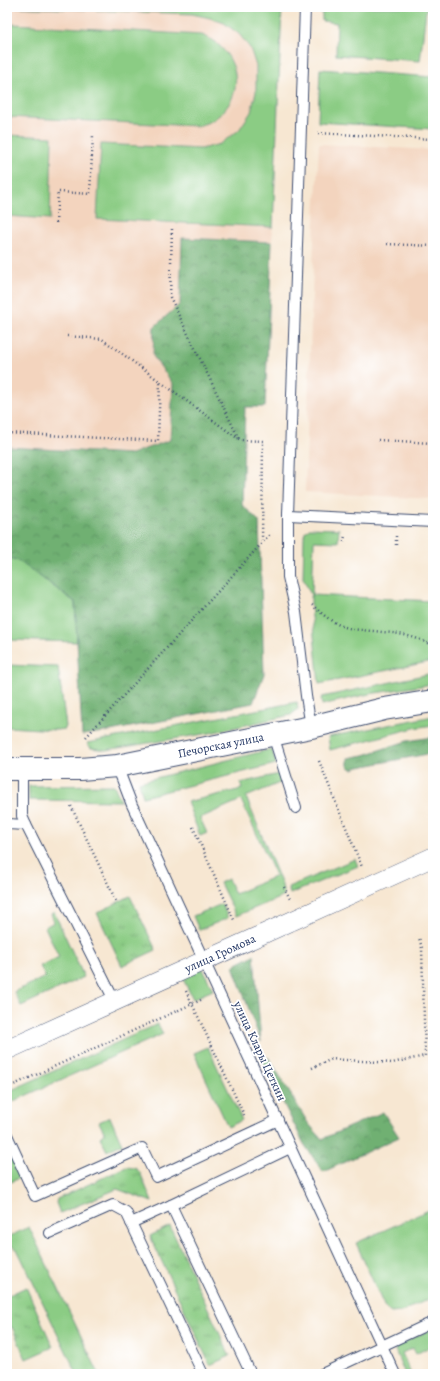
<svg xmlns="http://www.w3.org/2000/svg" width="440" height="1381" viewBox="0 0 440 1381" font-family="Alegreya,serif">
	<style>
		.built { fill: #f3d4be }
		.grass { fill: #8bcc84; stroke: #537e71 }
		.forest { fill: url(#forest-crowns); stroke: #467068 }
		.park { fill: url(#park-tufts); stroke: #537e71 }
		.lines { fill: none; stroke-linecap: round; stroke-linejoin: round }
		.lane-casing { stroke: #3c4b6f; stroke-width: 12 }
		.street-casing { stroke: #3c4b6f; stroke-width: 20 }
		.secondary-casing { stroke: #3c4b6f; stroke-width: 24 }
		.path { stroke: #3c4b6f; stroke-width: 2.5; stroke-dasharray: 1 3; stroke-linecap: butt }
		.lane { stroke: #fff; stroke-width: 10 }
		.street { stroke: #fff; stroke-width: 19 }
		.secondary { stroke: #fff; stroke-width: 22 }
		.labels { text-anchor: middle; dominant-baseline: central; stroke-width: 3.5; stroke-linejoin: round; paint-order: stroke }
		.street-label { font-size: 12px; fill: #1b2f5e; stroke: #fff }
	</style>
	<defs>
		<pattern id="forest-crowns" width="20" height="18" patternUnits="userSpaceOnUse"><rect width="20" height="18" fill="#70b072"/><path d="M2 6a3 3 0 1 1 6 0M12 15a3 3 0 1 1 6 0" fill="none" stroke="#5b9061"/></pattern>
		<pattern id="park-tufts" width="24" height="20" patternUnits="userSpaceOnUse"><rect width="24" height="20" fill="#8bcc84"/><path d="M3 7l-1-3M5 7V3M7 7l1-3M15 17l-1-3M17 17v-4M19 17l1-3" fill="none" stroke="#71a66f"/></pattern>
	</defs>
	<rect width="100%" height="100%" fill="#fff"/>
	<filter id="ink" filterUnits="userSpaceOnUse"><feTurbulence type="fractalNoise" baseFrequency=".025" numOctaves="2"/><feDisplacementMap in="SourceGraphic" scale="8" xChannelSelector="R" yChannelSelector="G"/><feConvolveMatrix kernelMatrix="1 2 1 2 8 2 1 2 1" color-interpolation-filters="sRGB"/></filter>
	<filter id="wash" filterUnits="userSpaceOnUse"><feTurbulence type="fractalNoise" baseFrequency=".012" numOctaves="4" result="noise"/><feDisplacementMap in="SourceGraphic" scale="16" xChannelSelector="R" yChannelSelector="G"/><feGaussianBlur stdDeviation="0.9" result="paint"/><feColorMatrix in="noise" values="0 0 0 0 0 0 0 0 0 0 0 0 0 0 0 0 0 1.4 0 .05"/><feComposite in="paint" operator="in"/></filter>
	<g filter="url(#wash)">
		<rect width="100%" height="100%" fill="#f7e7d2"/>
		<g class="built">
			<polygon points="7,7 282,7 265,407 245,407 238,503 7,494"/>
			<polygon points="319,144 433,150 433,499 305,492 314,240"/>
		</g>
		<g class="grass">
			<polygon points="13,7 282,7 273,227 97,219 101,144 201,149 220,144 239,130 251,112 256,92 256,66 250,48 239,34 224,23 210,18 192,14"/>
			<polygon points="322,7 428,7 426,11 420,61 336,55 337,23 322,21"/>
			<path d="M13,24L202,35C237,49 249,92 217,117C211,122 204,124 197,126L7,117V25Z"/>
			<polygon points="320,69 433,77 433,129 318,122"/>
			<polygon points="7,135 52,137 50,219 7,216"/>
			<polygon points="309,528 339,529 338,542 314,541 312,595 433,601 433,661 319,684 311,607 311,595 303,578 304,537 305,532"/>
			<polygon points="7,557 19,561 75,602 77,642 7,640"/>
			<polygon points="7,665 58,667 66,726 65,729 56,730 7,727"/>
			<polygon points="433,673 433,684 369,694 322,705 321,699 322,697"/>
			<polygon points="297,702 298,709 291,715 210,733 106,750 91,748 87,743"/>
			<polygon points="433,716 433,725 414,728 330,750 328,737"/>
			<polygon points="272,749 276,764 143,797 139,782"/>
			<polygon points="279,774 282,782 246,797 282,885 284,896 236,916 220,883 228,879 235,894 276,876 241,800 200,818 207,833 200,836 187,802 242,789 240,783"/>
			<polygon points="114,785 121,801 29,800 29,786"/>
			<polygon points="355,859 358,866 290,894 288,887"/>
			<polygon points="222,904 228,918 199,930 193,916"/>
			<polygon points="54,912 84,977 21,1006 14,992 45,977 40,966 59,957 45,927 54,922 51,914"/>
			<polygon points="202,967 213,990 193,999 182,977"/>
			<polygon points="158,1024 163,1034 7,1104 7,1092"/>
			<polygon points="208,1047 242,1120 228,1127 194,1053"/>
			<polygon points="110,1117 122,1144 107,1151 100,1137 105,1134 99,1122"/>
			<polygon points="7,1146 21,1177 7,1184 8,1179"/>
			<polygon points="431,1209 428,1225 433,1235 433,1297 401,1312 391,1313 385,1308 356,1243"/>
			<polygon points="29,1227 99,1374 77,1374 17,1249 7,1244 7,1234 8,1237"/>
			<polygon points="433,1328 433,1345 416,1354 413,1348 402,1353 411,1374 405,1374 395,1350 398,1345"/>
		</g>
		<g class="forest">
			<polygon points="182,238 272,242 265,407 245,407 242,505 259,521 264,674 253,703 105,732 82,735 75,602 19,561 7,557 7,447 131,454 170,440 173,384 153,356 154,327 180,304"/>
			<polygon points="433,737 433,753 359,767 352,769 348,766 348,758 364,755 407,741"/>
			<polygon points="254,955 261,1042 233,966"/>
			<polygon points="264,1058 269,1058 308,1123 322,1139 383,1112 399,1137 323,1172 304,1144 263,1063"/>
		</g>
		<g class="park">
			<polygon points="130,896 156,950 122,966 97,913"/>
			<polygon points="126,1167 135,1168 140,1172 152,1202 117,1189 60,1213 56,1203 57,1199"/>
			<polygon points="170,1226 230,1356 210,1365 150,1236"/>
			<polygon points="26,1287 53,1347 26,1359 12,1327 7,1329 7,1296"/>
		</g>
	</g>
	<g filter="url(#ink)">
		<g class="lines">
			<g class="lane-casing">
				<g id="lane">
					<polyline points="305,7 288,515 288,577 296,612 306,696 311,727"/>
					<polyline points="288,515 433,522"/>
					<polyline points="273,735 296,808"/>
					<polyline points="117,766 132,805 395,1374"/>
					<polyline points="22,769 22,816 26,825"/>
					<polyline points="7,824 26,825 115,1002"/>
					<polyline points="7,1135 35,1196 142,1148 156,1177 278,1120"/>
					<polyline points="131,1223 171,1205"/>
					<polyline points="50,1233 113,1205 126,1212 203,1374"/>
					<polyline points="251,1374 171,1205 290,1148"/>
					<polyline points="322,1374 433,1322"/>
				</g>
			</g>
			<g class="street-casing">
				<g id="street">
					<path id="s1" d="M7,1050L433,857"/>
				</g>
			</g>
			<g class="secondary-casing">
				<g id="secondary">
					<path id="s2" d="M7,769H80L117,766L311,727L384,709L433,701"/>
				</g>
			</g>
			<g class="path">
				<polyline points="318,133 433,139"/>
				<polyline points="56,223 58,192 90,194 93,135"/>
				<polyline points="172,229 170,297 239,439"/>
				<polyline points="387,244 433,246"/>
				<polyline points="67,336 102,339 240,440 263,441 262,543"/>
				<polyline points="7,433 158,441 160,381"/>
				<polyline points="378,440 433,443"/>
				<polyline points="344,542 345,535"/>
				<polyline points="396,545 396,535"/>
				<path d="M312,605C320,612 331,622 342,626C355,631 369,630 382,632C399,633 418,637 433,646"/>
				<polyline points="86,737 271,533"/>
				<polyline points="319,761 362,867"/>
				<polyline points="71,806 117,903"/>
				<polyline points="193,827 235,922"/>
				<polyline points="284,887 290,899"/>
				<polyline points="186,991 245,1117"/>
				<polyline points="312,1068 332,1059 392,1063 425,1056 422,948 419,938"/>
				<polyline points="7,1088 203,999"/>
			</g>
			<use href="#lane" class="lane"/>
			<use href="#street" class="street"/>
			<use href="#secondary" class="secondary"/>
		</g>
	</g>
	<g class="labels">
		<g class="street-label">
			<text stroke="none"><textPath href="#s2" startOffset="216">Печорская улица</textPath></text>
			<text stroke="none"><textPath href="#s1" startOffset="234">улица Громова</textPath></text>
			<text transform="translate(260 1051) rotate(65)">улица Клары Цеткин</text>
		</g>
	</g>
	<rect width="440" height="1381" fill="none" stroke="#fff" stroke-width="24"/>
</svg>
